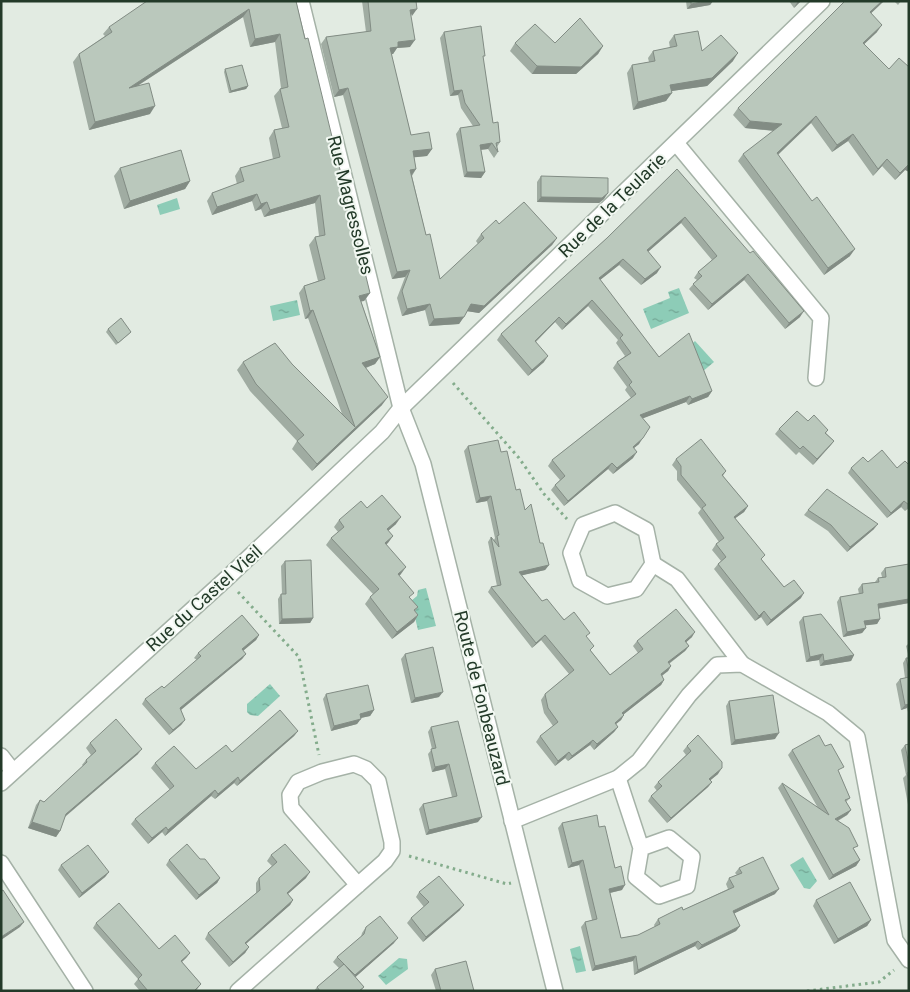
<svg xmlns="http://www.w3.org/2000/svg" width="910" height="992" viewBox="0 0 910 992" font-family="Roboto,sans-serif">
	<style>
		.water { fill: url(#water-ripples) }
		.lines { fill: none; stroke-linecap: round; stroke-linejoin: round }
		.minor-casing { stroke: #a5b2a7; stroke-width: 18 }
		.path { stroke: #84ac8c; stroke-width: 3; stroke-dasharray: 2.5 4; stroke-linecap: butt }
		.minor { stroke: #fff; stroke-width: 15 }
		.wall { fill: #a0aca2 }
		.shaded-wall { fill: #828c84 }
		.building { fill: #bac8bc; stroke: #828c84 }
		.labels { text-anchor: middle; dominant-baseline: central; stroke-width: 4; stroke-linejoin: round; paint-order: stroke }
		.street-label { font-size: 18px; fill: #233a29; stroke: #f2f8f2 }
	</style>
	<defs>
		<pattern id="water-ripples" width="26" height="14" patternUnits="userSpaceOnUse" patternTransform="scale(1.25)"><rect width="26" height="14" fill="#8dccb7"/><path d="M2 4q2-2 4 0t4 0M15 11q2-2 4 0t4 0" fill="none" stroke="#73a795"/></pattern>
	</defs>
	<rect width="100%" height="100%" fill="#e2ebe2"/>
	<g class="water">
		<polygon points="177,198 180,209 160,215 157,205"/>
		<polygon points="679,288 689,313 651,329 643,309 670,298 668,292"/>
		<polygon points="297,300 300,315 273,321 270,306"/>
		<polygon points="695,341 714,362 702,372 684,351"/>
		<polygon points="426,588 436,626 418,630 411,601 417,596 418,590"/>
		<polygon points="270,684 280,696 258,716 250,715 247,712 247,704"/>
		<polygon points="803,857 817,881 810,889 804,888 790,865"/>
		<polygon points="580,946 586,971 576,973 570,949"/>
		<polygon points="399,958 407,959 408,969 386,985 378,976"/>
	</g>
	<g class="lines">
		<g class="minor-casing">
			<g id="minor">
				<polyline points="301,1 401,408 423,464 555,991"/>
				<polyline points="676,143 821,318 816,378"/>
				<polygon points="615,513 646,530 653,564 636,589 607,596 580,581 571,553 583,525"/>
				<polyline points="653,564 677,579 742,664"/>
				<polyline points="1,756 12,770"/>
				<polyline points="618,778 641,848 636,877 659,896 687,886 692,857 669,838 641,848"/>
				<polyline points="1,783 226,579 382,432 401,408 822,1"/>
				<polyline points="512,821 618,778 639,761 689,695 717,665 742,664 828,713 857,737 895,940 909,960"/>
				<polyline points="1,863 85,991"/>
				<polyline points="238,991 385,861 392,851 392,842 378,781 366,769 354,764 322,772 298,782 290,795 291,808 358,885"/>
			</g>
		</g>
		<g class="path">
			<polyline points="453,383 519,458 544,494 567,519"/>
			<polyline points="238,592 299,657 319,755"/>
			<polyline points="409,856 507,884 511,883"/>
			<polyline points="807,991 879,982 894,970"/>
		</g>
		<use href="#minor" class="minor"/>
	</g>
	<g class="wall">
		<polygon points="296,1 370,293 364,301 361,301 380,357 375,364 366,368 382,405 312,471 292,449 297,441 250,391 237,370 243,362 292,364 342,414 308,318 305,319 299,293 304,286 318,281 309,245 315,237 319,236 315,203 264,217 261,209 255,211 252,201 212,215 207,201 212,193 237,184 235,176 240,168 273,159 269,138 274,130 282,128 274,96 280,89 281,88 275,42 250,47 243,17 139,85 150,114 89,130 73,62 79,54 105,36 103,34 109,27"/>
		<polygon points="362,1 416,1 411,16 410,47 397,48 393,54 391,54 411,135 432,149 427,156 414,157 416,169 412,176 426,235 440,279 478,244 476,241 481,234 499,224 557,238 552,245 479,313 467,311 459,324 429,326 425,310 402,316 397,298 405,277 392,279 343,95 334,97 321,44 326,37 366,32"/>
		<polygon points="686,1 713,1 710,5 687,9"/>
		<polygon points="789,1 801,1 794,8"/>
		<polygon points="845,1 884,1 871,13 877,32 864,44 905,170 895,180 882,166 873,176 848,141 832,152 811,123 778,155 850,256 824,275 738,161 743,154 774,131 745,128 733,115 738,108"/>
		<polygon points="894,1 901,1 898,5"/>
		<polygon points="444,32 483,59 493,123 500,142 497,147 498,152 494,158 488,149 481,150 485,172 481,178 464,177 456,134 460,128 473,126 461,108 458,95 450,96 440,38"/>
		<polygon points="674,35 702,51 733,61 707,86 671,91 666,101 633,110 627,73 632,65 649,62 648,58 653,51 670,48 669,42"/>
		<polygon points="515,43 555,43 603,46 598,54 576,74 532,74 510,51"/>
		<polygon points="225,69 248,86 246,89 229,93 224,72"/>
		<polygon points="120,168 190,181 185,189 124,209 114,176"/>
		<polygon points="677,169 800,317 785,329 744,280 708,310 689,289 697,280 694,278 698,272 712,260 681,223 648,252 657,273 641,285 619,265 600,280 659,357 712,391 708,397 688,405 686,402 643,418 639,444 634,448 633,458 613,474 608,469 564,506 551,490 555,485 560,480 548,466 552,460 631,398 625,390 627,387 613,368 617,362 625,356 616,343 618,340 588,306 562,330 555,322 536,342 544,362 528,376 497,340 501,334 607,238"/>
		<polygon points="541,176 604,199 599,203 537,202 537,182"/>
		<polygon points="108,329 131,332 129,334 116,345 106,332"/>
		<polygon points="808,421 828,430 826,433 834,441 830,446 813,465 799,452 796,455 775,434 779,429"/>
		<polygon points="468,446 501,452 516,490 540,543 549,565 545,570 522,575 542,601 587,638 591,651 610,675 638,653 633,646 637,641 692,637 686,642 689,646 685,651 669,664 671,666 668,671 662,676 664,680 661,685 624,714 621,720 616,724 618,727 614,732 594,750 590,745 568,761 565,758 555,766 536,742 540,736 553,726 544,713 541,700 545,694 569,674 541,640 532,648 488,592 491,587 497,586 488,542 491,537 494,540 495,538 487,501 476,503 464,451"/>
		<polygon points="676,459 726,471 723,476 748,506 744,512 735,518 762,560 784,587 801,598 767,626 761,617 755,621 714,569 718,564 721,561 712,550 716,544 719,542 698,513 701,509 677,480 677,471 672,465"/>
		<polygon points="868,462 897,468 909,508 905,511 901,507 887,518 848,473 851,468"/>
		<polygon points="808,510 874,529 847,552 828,531 804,515"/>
		<polygon points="339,520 396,524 388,531 393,536 386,544 401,574 399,576 410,598 418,607 415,611 418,615 414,622 392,639 365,604 370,597 373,594 326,545 331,538 338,532 334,527"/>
		<polygon points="285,561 313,618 310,623 279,624 278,599 281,594 282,594 281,566"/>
		<polygon points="909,564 909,603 878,609 880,619 877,624 865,625 866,628 862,633 843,637 837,602 840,597 859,594 858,589 862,584 875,582 878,578 882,577 881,573 885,568"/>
		<polygon points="803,617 854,655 851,661 820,666 819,660 806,662 799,622"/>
		<polygon points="259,635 256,640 243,651 246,654 242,659 181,710 185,720 181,725 169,735 142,704 145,699 164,688 197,660 194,658 198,653"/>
		<polygon points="909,643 909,716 907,708 901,710 896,684 900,679 905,678 903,663 906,658 909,658 906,646"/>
		<polygon points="405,654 439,697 411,703 401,659"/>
		<polygon points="326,694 374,710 370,716 360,718 357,724 331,731 323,699"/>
		<polygon points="729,701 775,739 731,745 726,706"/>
		<polygon points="431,727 478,822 426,835 419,809 423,804 452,797 445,769 432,772 428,754 432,749 428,732"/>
		<polygon points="298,731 294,736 237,786 234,783 215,799 211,796 165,836 162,832 148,844 131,824 135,819 170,790 151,768 155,763 196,769 232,752"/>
		<polygon points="90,743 138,754 65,817 60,831 56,837 28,828 36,805 40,800 44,802 83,766 82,765 86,760 91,755 86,748"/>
		<polygon points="909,744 909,810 903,778 906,775 901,750 905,745"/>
		<polygon points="687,746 718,774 710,780 712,782 708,787 667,823 648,801 651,796 657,791 654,787 658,782 686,755 683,751"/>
		<polygon points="792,750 840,773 839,773 850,798 846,802 851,810 847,815 838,821 860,860 856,866 829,880 778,788 782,783 818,808 788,755"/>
		<polygon points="562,823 599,827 615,868 622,890 610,893 621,938 638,935 655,927 654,925 658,919 683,910 728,889 726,884 729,878 737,875 735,873 739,868 775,894 734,913 740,926 736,931 698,950 695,946 634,975 633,961 592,971 581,927 585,922 592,920 579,865 568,868 558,828"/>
		<polygon points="271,855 306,878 288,894 293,900 290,905 246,944 249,947 245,953 229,967 205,939 208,933 256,893 256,883 259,878 272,866 267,861"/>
		<polygon points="200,859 220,878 217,883 196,900 166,865 169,860"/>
		<polygon points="61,865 109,872 105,877 79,898 58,870"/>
		<polygon points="419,892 460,910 423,942 407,923 411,918 424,907 416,897"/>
		<polygon points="816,900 871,920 867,926 834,944 813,906"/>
		<polygon points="96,923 159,949 190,953 186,958 182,962 201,984 196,991 140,991 134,984 138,979 93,928"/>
		<polygon points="366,927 394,943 355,977 364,987 361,991 314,991 317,987 339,968 333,962 337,957 361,937 362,933"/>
		<polygon points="435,969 474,991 436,991 431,975"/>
	</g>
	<g class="shaded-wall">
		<polygon points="707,1 713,1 710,5 687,9 691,4"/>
		<polygon points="798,1 801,1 794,8"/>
		<polygon points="882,1 884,1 865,19 870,12"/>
		<polygon points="249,9 243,17 123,95 129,88"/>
		<polygon points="417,9 412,16 410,10"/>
		<polygon points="882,25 877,32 858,50 863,43"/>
		<polygon points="280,34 275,42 250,47 255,39"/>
		<polygon points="415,40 410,47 397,48 393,54 385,55 390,48 398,42"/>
		<polygon points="603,46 598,54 576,74 532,74 537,66"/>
		<polygon points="738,53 733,61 707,86 665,92 670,85"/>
		<polygon points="248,86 246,89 229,93 231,91"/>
		<polygon points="348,88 343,95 334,97 339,90"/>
		<polygon points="462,90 458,95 450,96 454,91"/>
		<polygon points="672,93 666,101 633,110 638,102"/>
		<polygon points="155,106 150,114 89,130 95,122"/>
		<polygon points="816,116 811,123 772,160 777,153"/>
		<polygon points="750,121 782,124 777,131 745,128"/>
		<polygon points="853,134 848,141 832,152 837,145"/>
		<polygon points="492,143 488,149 477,150 480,145"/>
		<polygon points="432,149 427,156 408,158 413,151"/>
		<polygon points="887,159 882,166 873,176 878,169"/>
		<polygon points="909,164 909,172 905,170 895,180 900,173"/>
		<polygon points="416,169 411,176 410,170"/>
		<polygon points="467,172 485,172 481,178 464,177"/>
		<polygon points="190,181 185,189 124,209 130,201"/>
		<polygon points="608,193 604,199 599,203 537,202 541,197"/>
		<polygon points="257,194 252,201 212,215 217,207"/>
		<polygon points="320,195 315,203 264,217 270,210"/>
		<polygon points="267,202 261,209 255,211 261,204"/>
		<polygon points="685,217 681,223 643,256 647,250"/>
		<polygon points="557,238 552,245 479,313 466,311 471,304"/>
		<polygon points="855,249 850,256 824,275 828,268"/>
		<polygon points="623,259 619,265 595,284 599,278"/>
		<polygon points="661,267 657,273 641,285 645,279"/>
		<polygon points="410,270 405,277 392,279 397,272"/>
		<polygon points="748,274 744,280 708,310 712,304"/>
		<polygon points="370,293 364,301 354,303 359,296"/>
		<polygon points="592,300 588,306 562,330 566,324"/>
		<polygon points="430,304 425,310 402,316 407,309"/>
		<polygon points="313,310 308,318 305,319 310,311"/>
		<polygon points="804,311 800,317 785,329 789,323"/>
		<polygon points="464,317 459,324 429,326 434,319"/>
		<polygon points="559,317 555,322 531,346 535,341"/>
		<polygon points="548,356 544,362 528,376 532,370"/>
		<polygon points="380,357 375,364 357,371 362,363"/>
		<polygon points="712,391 708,397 688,405 692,399"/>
		<polygon points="690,396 686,402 636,421 640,415"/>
		<polygon points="388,397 382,405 312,471 317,464"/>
		<polygon points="643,438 639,444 629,452 633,447"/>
		<polygon points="834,441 830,446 813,465 817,459"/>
		<polygon points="637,452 633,458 613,474 617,468"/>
		<polygon points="612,463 608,469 564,506 568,501"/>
		<polygon points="491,496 487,501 476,503 480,498"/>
		<polygon points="904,501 901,507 887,518 891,513"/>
		<polygon points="748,506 744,512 730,522 734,517"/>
		<polygon points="401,517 396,524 382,536 387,529"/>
		<polygon points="878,524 874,529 847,552 850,547"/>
		<polygon points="393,536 388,543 380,550 385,543"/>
		<polygon points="549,565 545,570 515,577 519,572"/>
		<polygon points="406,567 401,574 393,581 398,574"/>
		<polygon points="804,593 801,598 767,626 771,620"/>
		<polygon points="909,599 909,603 874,609 878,604"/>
		<polygon points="764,611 761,617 755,621 759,616"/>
		<polygon points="418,615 414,622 392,639 397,632"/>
		<polygon points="313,618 310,623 279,624 282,619"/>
		<polygon points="880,619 877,624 861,626 864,621"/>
		<polygon points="866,628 862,633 843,637 847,632"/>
		<polygon points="695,632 692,637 682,646 685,641"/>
		<polygon points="259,635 256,640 239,654 242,649"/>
		<polygon points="545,635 541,640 532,648 536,643"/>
		<polygon points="689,646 685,651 664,667 668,662"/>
		<polygon points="246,654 242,659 177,713 180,708"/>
		<polygon points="823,654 819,660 806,662 810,657"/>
		<polygon points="854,655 851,661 820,666 824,661"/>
		<polygon points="671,666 668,671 657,679 661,674"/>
		<polygon points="664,680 661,685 619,718 622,713"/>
		<polygon points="443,692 439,697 411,703 415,698"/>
		<polygon points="909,704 909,706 907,708 901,710 905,705"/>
		<polygon points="374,710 370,716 356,719 360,714"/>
		<polygon points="624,715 621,720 611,728 615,723"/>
		<polygon points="361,719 357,724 331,731 334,726"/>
		<polygon points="185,720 181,725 169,735 173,730"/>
		<polygon points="618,727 614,732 594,750 597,744"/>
		<polygon points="298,731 294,736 237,786 240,781"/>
		<polygon points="779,733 775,739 731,745 735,740"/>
		<polygon points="593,740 590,745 568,761 572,756"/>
		<polygon points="142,749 138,754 62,819 66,814"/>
		<polygon points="569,752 565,758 555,766 558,761"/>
		<polygon points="449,764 445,769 432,772 435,767"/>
		<polygon points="722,768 718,774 706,784 709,779"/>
		<polygon points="238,777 234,783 215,799 218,794"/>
		<polygon points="712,782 708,787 667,823 671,818"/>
		<polygon points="215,790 211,796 165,836 168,830"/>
		<polygon points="851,810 847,815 831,824 835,819"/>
		<polygon points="482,817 478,822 426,835 429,830"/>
		<polygon points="32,822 60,831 56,837 28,828"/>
		<polygon points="166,827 162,832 148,844 152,838"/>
		<polygon points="583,860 579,865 568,868 572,863"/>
		<polygon points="860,860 856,866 829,880 833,875"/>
		<polygon points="109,872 105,877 79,898 82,893"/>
		<polygon points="310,872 306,878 283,898 287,893"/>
		<polygon points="220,878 217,883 196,900 199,895"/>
		<polygon points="625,885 622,890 605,894 609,889"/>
		<polygon points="779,889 775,894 729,916 733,911"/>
		<polygon points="293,900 290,905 241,948 245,943"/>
		<polygon points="464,905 460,910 423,942 426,937"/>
		<polygon points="871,920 867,926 834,944 838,939"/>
		<polygon points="24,922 20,927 1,940 1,937"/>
		<polygon points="740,926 736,931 698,950 702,945"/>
		<polygon points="398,938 394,943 351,981 355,975"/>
		<polygon points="698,941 695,946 634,975 638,970"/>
		<polygon points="249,947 245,953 229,967 233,962"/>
		<polygon points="190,953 186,958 177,966 181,961"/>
		<polygon points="636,956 633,961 592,971 595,966"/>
	</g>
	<g class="building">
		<polygon points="147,1 296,1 305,39 308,38 370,293 359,296 380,357 362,363 388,397 317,464 297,441 304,435 256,384 243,362 275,343 292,364 355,427 313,310 310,311 304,286 325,279 315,237 325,235 320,195 270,210 267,202 261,204 257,194 217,207 212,193 244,181 240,168 280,157 274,130 289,127 280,89 288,87 280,34 255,39 249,9 129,88 149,83 155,106 95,122 79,54 112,32 109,27"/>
		<polygon points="368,1 416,1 417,9 410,10 415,40 398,42 398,47 390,48 411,135 429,132 432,149 413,151 416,169 410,170 426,235 430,234 440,279 484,238 481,234 496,220 499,224 524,202 557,238 484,306 471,304 464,317 434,319 430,304 407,309 402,291 410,270 397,272 348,88 339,90 326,37 371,31"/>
		<polygon points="691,1 707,1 691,4"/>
		<polygon points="845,1 882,1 870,12 882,25 863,43 889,69 899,58 909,67 909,164 900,173 887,159 878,169 853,134 837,145 816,116 777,153 812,201 817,197 855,249 828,268 743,154 782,124 750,121 738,108"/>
		<polygon points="580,18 603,46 581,67 537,66 515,43 535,24 555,43"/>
		<polygon points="481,26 485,56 483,56 493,123 498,122 500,142 496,143 498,152 492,143 480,145 485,172 467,172 460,128 480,125 465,103 462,90 454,91 444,32"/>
		<polygon points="698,31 702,51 721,35 738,53 712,78 670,85 672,93 638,102 632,65 655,61 653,51 677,46 674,35"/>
		<polygon points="242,65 248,86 231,91 225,69"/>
		<polygon points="181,150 190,181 130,201 120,168"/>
		<polygon points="677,169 750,253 753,251 804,311 789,323 748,274 712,304 693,284 702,276 698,272 717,256 685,217 647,250 661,267 645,279 623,259 599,278 659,357 689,333 712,391 692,399 690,396 640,415 650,427 643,438 633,447 637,452 617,468 612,463 568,501 555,485 565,476 552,460 636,394 629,385 632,382 617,362 631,353 620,338 623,335 592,300 566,324 559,317 535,341 548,356 532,370 501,334 607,238"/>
		<polygon points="541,176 608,178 608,193 602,198 541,197"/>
		<polygon points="121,318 131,332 118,343 108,329"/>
		<polygon points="797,411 808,421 814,415 828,430 825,433 834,441 817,459 803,446 800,449 779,429"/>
		<polygon points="701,439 726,471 722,475 748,506 734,517 765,555 761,559 784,587 794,580 804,593 771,620 764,611 759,616 718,564 726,557 716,544 724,538 702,508 706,505 681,475 681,466 676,459"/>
		<polygon points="498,440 501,452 507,451 516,490 520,489 525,510 531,504 540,543 543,543 549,565 519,572 542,601 547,599 564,620 574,612 590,633 586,636 594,646 590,650 610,675 643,649 637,641 676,609 695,632 685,641 689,646 668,662 671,666 661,674 664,680 622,713 624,715 615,723 618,727 597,744 593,740 572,756 569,752 558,761 540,736 558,722 548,708 545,694 574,670 545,635 536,643 491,587 501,585 491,537 499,547 497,536 499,535 491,496 480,498 468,446"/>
		<polygon points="882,450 897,468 905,461 909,465 909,505 904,501 891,513 851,468 863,457 868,462"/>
		<polygon points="827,489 878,524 850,547 831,525 808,510"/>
		<polygon points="382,495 401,517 387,529 393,536 385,543 406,567 398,574 414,593 409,597 418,607 414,610 418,615 397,632 370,597 379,589 331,538 344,527 339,520 361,501 367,508"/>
		<polygon points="311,560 313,618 282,619 281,594 286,594 285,561"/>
		<polygon points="909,564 909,599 878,604 880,619 864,621 866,628 847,632 840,597 863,593 862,584 879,582 878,578 886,577 885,568"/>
		<polygon points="821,614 854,655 824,661 823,654 810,657 803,617"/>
		<polygon points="242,615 259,635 242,649 246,654 180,708 185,720 173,730 145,699 162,686 164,688 201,656 198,653"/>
		<polygon points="433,647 443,692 415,698 405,654"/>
		<polygon points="906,658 909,658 909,672"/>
		<polygon points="909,677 909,704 905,705 900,679"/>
		<polygon points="368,685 374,710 360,714 361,719 334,726 326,694"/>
		<polygon points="773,695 779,733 735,740 729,701"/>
		<polygon points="280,710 298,731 240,781 238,777 218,794 215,790 168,830 166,827 152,838 135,819 174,786 155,763 174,746 196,769 226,745 232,752"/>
		<polygon points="116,719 142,749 66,814 60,831 32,822 40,800 44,802 87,762 86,760 96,751 90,743"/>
		<polygon points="458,721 482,817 429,830 423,804 457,796 449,764 435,767 431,749 436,748 431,727"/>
		<polygon points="698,735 722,762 722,768 709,779 712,782 671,818 651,796 662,786 658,782 691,751 687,746"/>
		<polygon points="819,735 825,746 831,744 844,767 838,770 850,798 845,800 851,810 835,819 849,828 858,846 853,848 860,860 833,875 782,783 829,815 792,750"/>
		<polygon points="909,744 909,765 905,745"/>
		<polygon points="909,772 909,782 907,773"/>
		<polygon points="597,815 599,827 605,826 615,868 621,866 625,885 609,889 621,938 638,935 660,924 658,919 682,907 683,910 734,887 729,878 742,873 739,868 763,857 779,889 733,911 740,926 702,945 698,941 638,970 636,956 595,966 585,922 597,919 583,860 572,863 562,823"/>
		<polygon points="187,844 200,859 205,859 220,878 199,895 169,860"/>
		<polygon points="285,844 310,872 287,893 293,900 245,943 249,947 233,962 208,933 260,890 259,878 277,862 271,855"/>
		<polygon points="88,845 109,872 82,893 61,865"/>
		<polygon points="439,876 464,905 426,937 411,918 429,902 419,892"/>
		<polygon points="850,882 871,920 838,939 816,900"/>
		<polygon points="3,890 24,922 1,937 1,891"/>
		<polygon points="119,903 159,949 175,935 190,953 181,961 201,984 194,991 148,991 138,979 142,975 96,923"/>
		<polygon points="380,916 398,938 355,975 337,957 364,934 366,927"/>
		<polygon points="466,961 474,991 441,991 435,969"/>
		<polygon points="344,964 364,987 359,991 320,991 317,987"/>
	</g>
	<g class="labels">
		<g class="street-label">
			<text transform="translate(351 205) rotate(76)">Rue Magressolles</text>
			<text transform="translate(612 205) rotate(-44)">Rue de la Teularie</text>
			<text transform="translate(204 598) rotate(-42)">Rue du Castel Vieil</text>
			<text transform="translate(482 698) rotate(76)">Route de Fonbeauzard</text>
		</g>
	</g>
	<rect width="910" height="992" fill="none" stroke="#233a29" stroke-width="5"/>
</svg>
